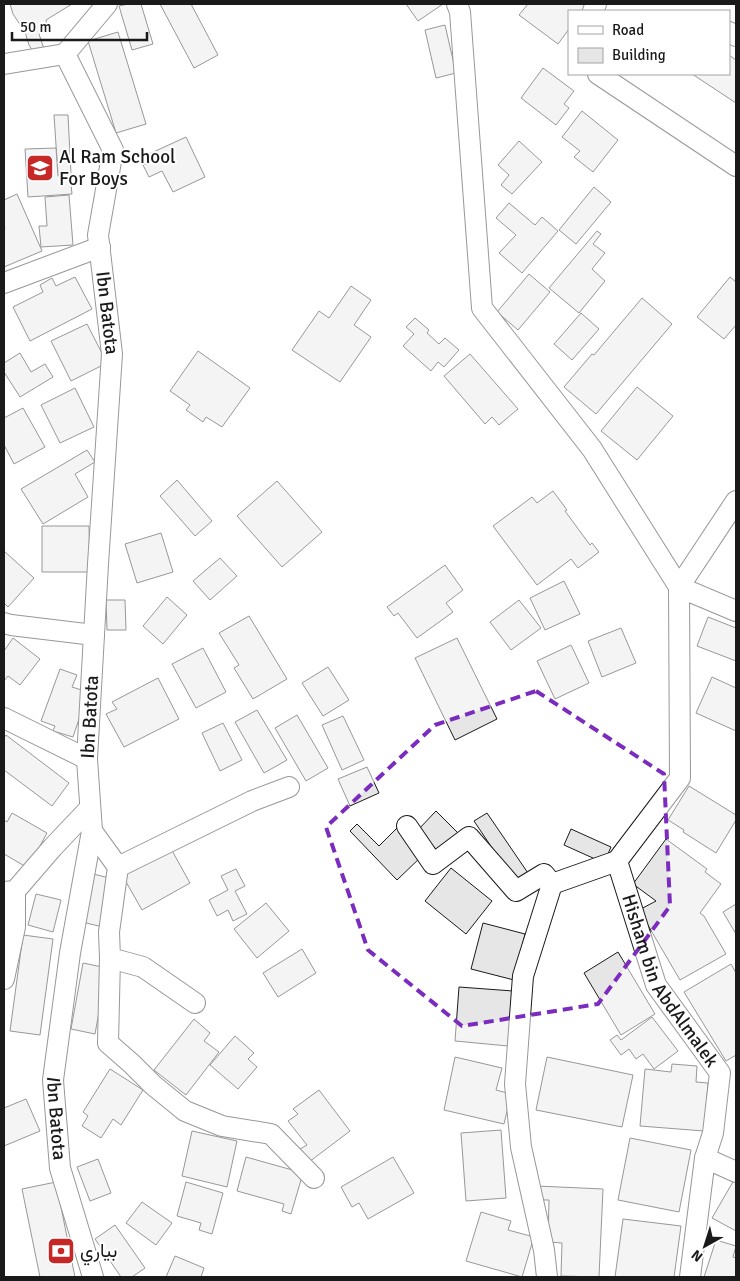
<svg xmlns="http://www.w3.org/2000/svg" width="740" height="1281" viewBox="0 0 740 1281" font-family="Signika,Vazirmatn,sans-serif">
	<style>
		.building { fill: #e6e6e6; stroke: #1a1a1a }
		.lines { fill: none; stroke-linecap: round; stroke-linejoin: round }
		.minor-casing { stroke: #1a1a1a; stroke-width: 22 }
		.minor { stroke: #fff; stroke-width: 20 }
		.marked { fill: none; stroke: #7b2cbf; stroke-width: 4; stroke-dasharray: 10 6; stroke-linejoin: round }
		.labels { text-anchor: middle; dominant-baseline: central; stroke-width: 4; stroke-linejoin: round; paint-order: stroke }
		.poi-label { font-size: 19px; fill: #1a1a1a; stroke: #fff; text-anchor: start }
		.street-label { font-size: 19px; fill: #1a1a1a; stroke: #fff }
	</style>
	<rect width="100%" height="100%" fill="#fff"/>
	<g class="building">
		<polygon points="10,4 72,4 46,20 48,28 39,34 44,49 35,55 29,45 25,32 13,14"/>
		<polygon points="128,4 141,4 153,44 132,50 119,6"/>
		<polygon points="160,4 191,4 218,55 194,68"/>
		<polygon points="406,4 443,4 418,21"/>
		<polygon points="528,4 588,4 582,11 569,11 569,29 558,44 519,15"/>
		<polygon points="445,25 456,73 436,78 425,30"/>
		<polygon points="118,32 146,124 116,133 88,41"/>
		<polygon points="729,55 736,60 736,103 692,74 729,74"/>
		<polygon points="543,68 574,91 564,104 569,108 556,125 521,98"/>
		<polygon points="582,111 618,140 593,172 574,157 580,151 562,137"/>
		<polygon points="54,115 68,115 71,174 58,175"/>
		<polygon points="186,137 205,177 173,192 162,171 149,177 143,165 152,161 149,154"/>
		<polygon points="519,141 542,162 512,194 501,185 509,175 498,165"/>
		<polygon points="56,148 58,176 70,175 72,194 28,197 25,149"/>
		<polygon points="594,187 611,202 576,244 559,230"/>
		<polygon points="17,194 42,251 4,267 4,229 5,229 4,225 4,200"/>
		<polygon points="69,195 73,245 41,247 39,226 47,226 45,197"/>
		<polygon points="509,203 535,225 542,217 558,231 522,273 499,253 516,235 496,218"/>
		<polygon points="597,231 601,234 593,244 605,253 592,269 605,281 579,313 549,288"/>
		<polygon points="529,274 550,292 518,330 497,312"/>
		<polygon points="75,277 92,309 30,341 13,307 43,292 40,285 52,278 56,286"/>
		<polygon points="730,277 736,282 736,325 724,339 697,317"/>
		<polygon points="351,286 371,300 354,325 371,337 340,382 292,350 319,311 329,318"/>
		<polygon points="642,298 672,324 596,414 564,387 592,354 594,355"/>
		<polygon points="581,313 599,329 572,360 554,344"/>
		<polygon points="415,318 429,330 427,333 439,344 445,338 459,350 444,367 438,362 431,371 403,346 414,334 406,327"/>
		<polygon points="87,324 107,363 71,381 51,341"/>
		<polygon points="198,351 250,388 222,427 206,417 203,422 186,410 190,405 170,391"/>
		<polygon points="20,353 31,372 45,364 53,377 20,397 4,372 4,363"/>
		<polygon points="470,354 518,409 499,425 492,417 485,424 444,376"/>
		<polygon points="637,387 673,416 637,460 601,431"/>
		<polygon points="75,388 94,427 60,443 41,405"/>
		<polygon points="23,408 45,447 14,464 4,445 4,418"/>
		<polygon points="87,450 95,462 75,474 88,497 43,524 21,489"/>
		<polygon points="177,480 212,521 195,536 160,496"/>
		<polygon points="277,481 322,532 282,567 237,516"/>
		<polygon points="553,491 567,510 565,511 590,545 592,543 599,552 578,568 571,559 537,585 493,526 532,497 537,503"/>
		<polygon points="42,526 89,526 90,572 42,572"/>
		<polygon points="161,533 173,572 137,583 125,544"/>
		<polygon points="4,551 34,578 8,607 4,603"/>
		<polygon points="220,558 237,576 210,600 193,581"/>
		<polygon points="445,565 463,590 446,603 453,612 417,638 398,613 394,616 387,607"/>
		<polygon points="564,581 580,614 545,630 530,598"/>
		<polygon points="167,597 187,615 163,644 143,626"/>
		<polygon points="106,600 125,600 126,630 107,630"/>
		<polygon points="519,600 541,628 511,650 490,622"/>
		<polygon points="249,616 287,679 253,699 234,668 239,665 219,633"/>
		<polygon points="708,617 736,628 736,661 697,646"/>
		<polygon points="621,628 636,663 602,677 588,641"/>
		<polygon points="13,638 40,659 20,685 8,676 4,681 4,651"/>
		<polygon points="457,638 497,719 455,740 415,658"/>
		<polygon points="571,645 589,683 555,699 537,661"/>
		<polygon points="203,648 226,692 196,708 172,664"/>
		<polygon points="328,667 349,700 323,716 302,683"/>
		<polygon points="60,669 77,675 72,687 88,692 73,737 53,731 55,726 41,721"/>
		<polygon points="712,677 736,688 736,731 696,713"/>
		<polygon points="158,678 179,719 124,747 106,714 117,709 112,702"/>
		<polygon points="257,710 287,760 264,773 235,722"/>
		<polygon points="297,715 328,768 306,781 275,728"/>
		<polygon points="343,716 364,760 342,770 322,725"/>
		<polygon points="223,723 242,760 220,771 202,733"/>
		<polygon points="6,735 69,783 52,806 4,770 4,738"/>
		<polygon points="367,767 379,793 350,806 338,779"/>
		<polygon points="689,786 736,815 736,820 716,853 683,832 684,830 668,820"/>
		<polygon points="436,811 459,834 440,853 417,831"/>
		<polygon points="12,813 47,833 28,868 4,854 4,820 7,822"/>
		<polygon points="487,813 530,876 517,885 474,821"/>
		<polygon points="357,824 379,846 397,828 423,855 397,880 350,831"/>
		<polygon points="571,829 611,847 604,863 564,845"/>
		<polygon points="666,839 707,869 705,872 721,884 700,913 704,916 726,954 680,980 639,910 656,901 633,884"/>
		<polygon points="170,847 190,883 142,910 121,873"/>
		<polygon points="451,868 492,901 466,934 425,901"/>
		<polygon points="236,869 245,886 235,891 247,914 233,921 228,910 217,916 209,900 228,890 221,876"/>
		<polygon points="93,874 114,879 103,927 82,922"/>
		<polygon points="36,894 61,900 53,932 28,925"/>
		<polygon points="266,903 289,931 257,958 234,929"/>
		<polygon points="736,904 736,934 723,912"/>
		<polygon points="483,923 525,934 514,980 471,969"/>
		<polygon points="23,935 53,939 40,1035 10,1031"/>
		<polygon points="302,949 316,973 278,997 263,973"/>
		<polygon points="618,952 655,1014 621,1035 584,973"/>
		<polygon points="83,963 107,968 95,1034 71,1029"/>
		<polygon points="731,964 736,973 736,1055 726,1061 684,992"/>
		<polygon points="459,987 513,991 508,1046 455,1041"/>
		<polygon points="652,1017 678,1051 654,1069 643,1054 636,1059 629,1049 621,1055 610,1040 617,1035 621,1040"/>
		<polygon points="194,1019 210,1033 204,1041 219,1052 186,1095 154,1070"/>
		<polygon points="235,1036 254,1053 248,1059 257,1067 238,1089 210,1065"/>
		<polygon points="455,1057 502,1068 496,1090 511,1094 504,1124 444,1110"/>
		<polygon points="547,1057 633,1075 622,1127 536,1110"/>
		<polygon points="672,1064 697,1066 696,1082 708,1083 704,1131 640,1126 645,1069 671,1072"/>
		<polygon points="110,1069 143,1090 121,1125 113,1119 101,1138 82,1126 88,1116 83,1112"/>
		<polygon points="319,1090 350,1131 309,1162 300,1149 307,1145 288,1121 298,1114 293,1109"/>
		<polygon points="26,1099 40,1131 4,1146 4,1108"/>
		<polygon points="501,1130 506,1198 466,1201 461,1133"/>
		<polygon points="192,1131 237,1141 227,1187 182,1176"/>
		<polygon points="630,1138 691,1150 679,1212 618,1200"/>
		<polygon points="246,1157 303,1173 291,1214 282,1211 284,1204 237,1191"/>
		<polygon points="393,1157 414,1193 368,1219 359,1203 352,1207 341,1187"/>
		<polygon points="98,1159 111,1193 90,1201 77,1167"/>
		<polygon points="734,1180 736,1182 736,1231 712,1218"/>
		<polygon points="56,1182 75,1277 40,1277 22,1189"/>
		<polygon points="186,1182 223,1193 212,1234 199,1230 201,1223 177,1216"/>
		<polygon points="537,1186 603,1189 599,1277 561,1276 562,1243 548,1242 549,1200 537,1200"/>
		<polygon points="142,1202 172,1223 156,1245 126,1223"/>
		<polygon points="481,1212 511,1221 508,1230 534,1237 522,1277 466,1261"/>
		<polygon points="623,1219 681,1226 674,1277 615,1277"/>
		<polygon points="115,1225 145,1268 132,1277 121,1277 95,1239"/>
		<polygon points="716,1240 736,1246 733,1257 736,1258 736,1277 704,1277"/>
		<polygon points="175,1256 204,1268 201,1277 166,1277"/>
	</g>
	<g class="lines">
		<g class="minor-casing">
			<g id="minor">
				<polyline points="457,4 460,12 482,308 592,449 679,587 736,611"/>
				<polyline points="593,11 596,4"/>
				<polyline points="729,32 736,36"/>
				<path id="s1" d="M65,54L113,150L98,235L112,354L98,564L87,759L92,831L70,953L53,1080L60,1168L93,1277"/>
				<polyline points="4,64 65,54 107,4"/>
				<polyline points="598,74 736,166"/>
				<polyline points="4,283 100,247"/>
				<polyline points="4,623 11,625 94,635"/>
				<polyline points="4,718 87,759"/>
				<polyline points="407,826 433,864 469,837 516,891 544,874 552,884"/>
				<polyline points="92,831 118,867 109,932 110,958 108,1043 132,1064 153,1085 185,1111 222,1126 271,1134 314,1178"/>
				<path id="s2" d="M617,861L656,985L720,1073L713,1133L705,1158L690,1277"/>
				<polyline points="118,867 252,801 289,787"/>
				<polyline points="4,892 15,891 53,847 90,808"/>
				<polyline points="110,958 143,967 195,1003"/>
				<polyline points="4,979 15,927 15,891"/>
				<polyline points="705,1158 736,1172"/>
				<polyline points="547,1277 544,1250 521,1147 515,1084 523,976 552,884 617,861 680,778 679,587 736,501"/>
			</g>
		</g>
		<use href="#minor" class="minor"/>
	</g>
	<path d="M0 0H740V1281H0ZM536,691L664,774L670,906L598,1004L462,1026L368,950L326,827L435,725Z" fill="#fff" fill-opacity=".55" fill-rule="evenodd"/>
	<path class="marked" d="M536,691L664,774L670,906L598,1004L462,1026L368,950L326,827L435,725Z"/>
	<defs>
		<g id="school-square" transform="scale(1.4375)"><rect x="-9" y="-9" width="18" height="18" rx="4" fill="#c62828" stroke="#fff"/><path d="M0-5L7-2L0 1L-7-2ZM-4 1L0 2.5L4 1V4Q0 6-4 4Z" fill="#fff"/></g>
		<g id="bank-square" transform="scale(1.4375)"><rect x="-9" y="-9" width="18" height="18" rx="4" fill="#c62828" stroke="#fff"/><path d="M-6-4H6V4H-6ZM0-2.3a2.3 2.3 0 1 0 0 4.6a2.3 2.3 0 1 0 0-4.6Z" fill="#fff"/></g>
	</defs>
	<g fill-rule="evenodd">
		<use href="#school-square" x="40" y="168"/>
		<use href="#bank-square" x="61" y="1251"/>
	</g>
	<g class="labels">
		<g class="poi-label">
			<text x="59" y="157">Al Ram School<tspan x="59" dy="22">For Boys</tspan></text>
			<text x="80" y="1251">بياري</text>
		</g>
		<g class="street-label">
			<text stroke="none"><textPath href="#s1" startOffset="272">Ibn Batota</textPath></text>
			<text transform="translate(90 717) rotate(-87)">Ibn Batota</text>
			<text stroke="none"><textPath href="#s2" startOffset="132">Hisham bin AbdAlmalek</textPath></text>
			<text stroke="none"><textPath href="#s1" startOffset="1082">Ibn Batota</textPath></text>
		</g>
	</g>
	<rect width="740" height="1281" fill="none" stroke="#1a1a1a" stroke-width="10"/>
	<rect x="568" y="10" width="162" height="65" fill="#ffffff" stroke="#a3a3a3"/>
	<rect x="578" y="26" width="25" height="8" fill="#ffffff" stroke="#a3a3a3"/>
	<text x="612" y="35" font-size="15" fill="#1a1a1a">Road</text>
	<rect x="578" y="48" width="25" height="15" fill="#e6e6e6" stroke="#a3a3a3"/>
	<text x="612" y="60" font-size="15" fill="#1a1a1a">Building</text>
	<g transform="translate(705 1246) rotate(219)" stroke="#ffffff" stroke-width="4" paint-order="stroke">
	<path d="M0-4L9 19L0 12L-9 19Z" fill="#1a1a1a"/>
	<text y="-8" font-size="14" font-weight="bold" text-anchor="middle" fill="#1a1a1a">N</text>
	</g>
	<path d="M12 32v8h135v-8" fill="none" stroke="#1a1a1a" stroke-width="2.5"/>
	<text x="20" y="32" font-size="15" fill="#1a1a1a" stroke="#ffffff" stroke-width="4" paint-order="stroke">50 m</text>
</svg>
